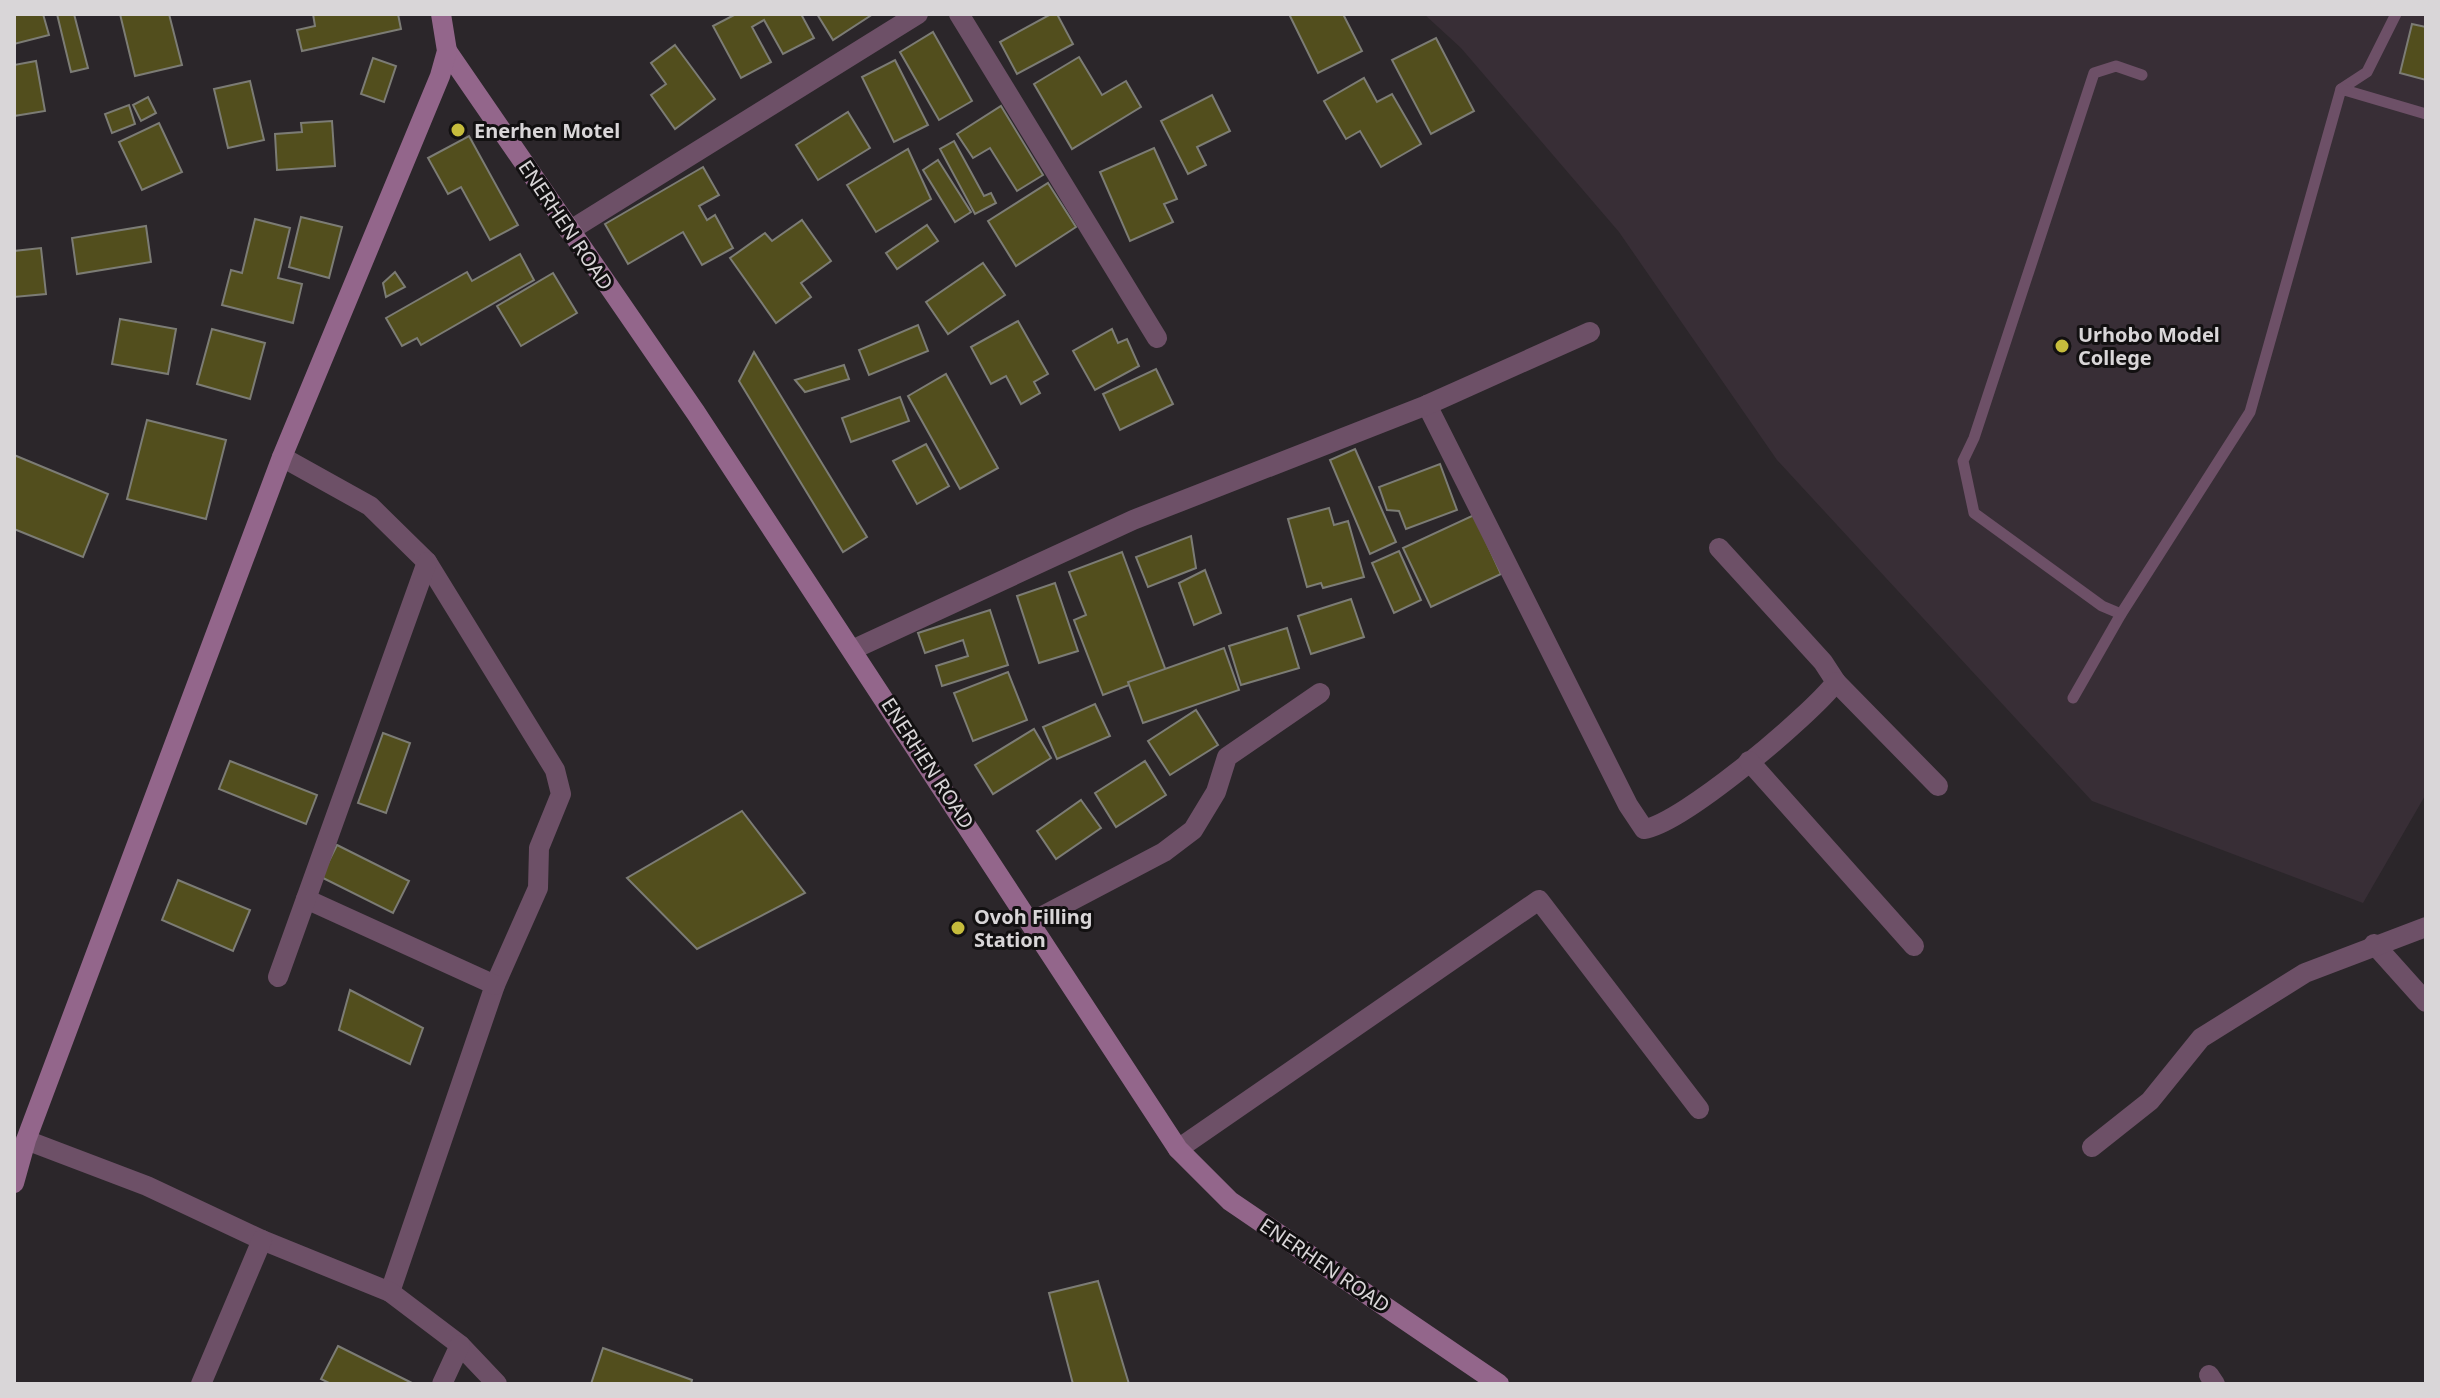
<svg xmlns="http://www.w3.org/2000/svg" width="2440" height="1398" viewBox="0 0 2440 1398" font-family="'Noto Sans',sans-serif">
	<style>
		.built { fill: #382e36 }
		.building { fill: #524e1d; stroke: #7c7c75; stroke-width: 2 }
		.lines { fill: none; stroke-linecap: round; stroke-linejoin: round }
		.lane { stroke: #6d5067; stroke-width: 11 }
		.street { stroke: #6d5067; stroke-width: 20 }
		.secondary { stroke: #93668b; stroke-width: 20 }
		.poi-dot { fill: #c6bc3c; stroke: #121011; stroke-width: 3 }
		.labels { text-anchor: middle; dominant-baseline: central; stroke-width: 6; stroke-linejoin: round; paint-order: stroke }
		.poi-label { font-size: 20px; font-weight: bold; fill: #d9d6d8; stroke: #121011; text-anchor: start }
		.street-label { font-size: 20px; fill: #d9d6d8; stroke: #121011 }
	</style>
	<rect width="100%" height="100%" fill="#2b262a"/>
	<polygon class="built" points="1424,14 2426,14 2426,794 2363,903 2092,801 1777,460 1619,232 1461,48"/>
	<g class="building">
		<polygon points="14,14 43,14 49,35 14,44"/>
		<polygon points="57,14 74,14 88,68 71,72"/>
		<polygon points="120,14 169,14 182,65 135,76"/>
		<polygon points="313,14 398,14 401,29 302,51 297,30 315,26"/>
		<polygon points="736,14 801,14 814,38 783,54 764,20 752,27 771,62 741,78 713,26"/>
		<polygon points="817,14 873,14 833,40"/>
		<polygon points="1051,14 1057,14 1073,44 1017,74 1000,42"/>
		<polygon points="1289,14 1343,14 1362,51 1318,73"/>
		<polygon points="2412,24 2426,27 2426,80 2400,73"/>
		<polygon points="933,32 972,101 939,120 900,52"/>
		<polygon points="1436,38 1474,111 1431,134 1392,60"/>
		<polygon points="675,45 715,99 675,129 651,95 666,84 651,63"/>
		<polygon points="1079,57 1102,95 1126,81 1141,107 1072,149 1034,84"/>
		<polygon points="373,58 396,66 384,102 361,94"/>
		<polygon points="895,60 928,125 894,142 862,77"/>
		<polygon points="36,61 45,111 14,116 14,65"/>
		<polygon points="1364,78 1377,102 1392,94 1421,144 1381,167 1360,131 1346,139 1324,101"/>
		<polygon points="250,81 264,140 228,148 214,89"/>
		<polygon points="1212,95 1230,131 1197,147 1206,165 1188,174 1161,121"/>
		<polygon points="148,97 156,113 141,121 133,105"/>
		<polygon points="129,105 135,124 112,133 105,114"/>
		<polygon points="1001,106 1043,175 1017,191 990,148 973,158 957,134"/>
		<polygon points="848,112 870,148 818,180 796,145"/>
		<polygon points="332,121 335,166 277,170 275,134 302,132 301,123"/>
		<polygon points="159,123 182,172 142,190 119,142"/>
		<polygon points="469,136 518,225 490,240 461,187 448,194 428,158"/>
		<polygon points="954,141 984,196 991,193 996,203 975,214 940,149"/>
		<polygon points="1154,148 1177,199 1164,204 1173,222 1130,241 1100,172"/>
		<polygon points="908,149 931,199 876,232 847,185"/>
		<polygon points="938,160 971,212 955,222 923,170"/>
		<polygon points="703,167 719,195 699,206 707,220 715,215 733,248 702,265 683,232 628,264 605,224"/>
		<polygon points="1048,183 1076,227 1016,266 988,221"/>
		<polygon points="301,217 342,227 329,278 289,267"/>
		<polygon points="255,219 290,228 278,278 302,284 293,323 222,305 231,270 242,273"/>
		<polygon points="802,220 831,261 801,283 811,297 776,323 730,258 765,233 772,241"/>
		<polygon points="927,225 938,241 897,269 886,253"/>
		<polygon points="146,226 151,262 77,274 72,238"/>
		<polygon points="41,248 46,294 14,297 14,251"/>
		<polygon points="520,254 534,280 421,345 417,338 402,346 386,318 467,272 472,281"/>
		<polygon points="983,263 1005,295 948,334 926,302"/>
		<polygon points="395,272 405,287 386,297 383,283"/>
		<polygon points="553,273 577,313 521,346 497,306"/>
		<polygon points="120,319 176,329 168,374 112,364"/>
		<polygon points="1018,321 1048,374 1034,382 1040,393 1021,404 1006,376 991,384 971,347"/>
		<polygon points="918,325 928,351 869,375 859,350"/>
		<polygon points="212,329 265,343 250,399 197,384"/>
		<polygon points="1112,329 1118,343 1127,339 1139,366 1095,390 1073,351"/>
		<polygon points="754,352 867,537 843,552 739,381"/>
		<polygon points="844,365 849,379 805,392 795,380"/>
		<polygon points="1156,369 1173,404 1120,430 1103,394"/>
		<polygon points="946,374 998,468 960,489 908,396"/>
		<polygon points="900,397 909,421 851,442 842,418"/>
		<polygon points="147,420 226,440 206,519 127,499"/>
		<polygon points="926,444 949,486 917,504 893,461"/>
		<polygon points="1355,449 1396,542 1370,554 1330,460"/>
		<polygon points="14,455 108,494 83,557 14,529"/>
		<polygon points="1440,464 1457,510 1406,529 1399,511 1387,510 1379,487"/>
		<polygon points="1329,508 1334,525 1348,521 1364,577 1323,588 1321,583 1307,587 1288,519"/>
		<polygon points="1474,515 1501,574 1431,607 1403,548"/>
		<polygon points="1191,536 1196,568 1148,587 1136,557"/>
		<polygon points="1399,551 1421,600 1394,613 1372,563"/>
		<polygon points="1122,552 1166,671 1103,695 1074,620 1086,615 1069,572"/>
		<polygon points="1205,570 1221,613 1194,625 1179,583"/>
		<polygon points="1055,583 1078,651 1039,663 1017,596"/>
		<polygon points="1351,599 1364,637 1311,654 1298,616"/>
		<polygon points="990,610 1008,665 942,686 936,666 968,656 963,640 925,653 918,633"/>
		<polygon points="1287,628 1299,668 1241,685 1229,646"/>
		<polygon points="1224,648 1239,690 1143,723 1128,682"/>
		<polygon points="1008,672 1027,720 973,741 954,693"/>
		<polygon points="1095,704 1110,736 1057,759 1043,727"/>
		<polygon points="1196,710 1218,745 1170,775 1148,741"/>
		<polygon points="1034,729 1051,758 993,794 975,765"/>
		<polygon points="383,733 410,743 386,813 358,803"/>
		<polygon points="230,761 317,795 306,824 219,789"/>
		<polygon points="1145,761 1166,795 1116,827 1095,793"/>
		<polygon points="1081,800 1101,828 1056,859 1037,831"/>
		<polygon points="742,811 805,893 697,949 627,878"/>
		<polygon points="337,845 409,881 393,913 321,877"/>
		<polygon points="178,880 250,910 233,951 162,920"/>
		<polygon points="350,990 423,1028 410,1064 339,1030"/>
		<polygon points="1098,1281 1129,1384 1073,1384 1049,1293"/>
		<polygon points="338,1346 414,1384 331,1384 321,1379"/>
		<polygon points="603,1348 692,1380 691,1384 591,1384"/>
	</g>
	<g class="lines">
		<g class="lane">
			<polyline points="2341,89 2367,72 2396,14"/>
			<polyline points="2121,614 2250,412 2341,89 2426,114"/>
			<polyline points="2073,698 2121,614 2102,606 1974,513 1963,461 1974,438 2094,73 2116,66 2142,75"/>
		</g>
		<g class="street">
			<polyline points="959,14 1157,338"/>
			<polyline points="569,231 918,14"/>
			<path d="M1427,405L1628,805L1644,829C1682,824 1811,715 1836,682L1823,662L1719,548"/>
			<polyline points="282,457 370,506 427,562 555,770 561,794 539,848 538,888 495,985 390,1292"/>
			<polyline points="854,649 1133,520 1427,405 1590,332"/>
			<polyline points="1836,682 1938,786"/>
			<polyline points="1749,761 1914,946"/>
			<polyline points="306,899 495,985"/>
			<polyline points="1031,922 1164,852 1193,830 1216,792 1227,757 1320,693"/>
			<polyline points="2374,944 2426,1002"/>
			<polyline points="278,977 427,562"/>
			<polyline points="26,1140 147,1186 262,1240 390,1292 460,1345 497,1384"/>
			<polyline points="2092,1147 2150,1101 2201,1038 2305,973 2426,927"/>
			<polyline points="1178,1149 1539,900 1699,1109"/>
			<polyline points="2209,1375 2215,1384"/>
			<polyline points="201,1384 262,1240"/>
			<polyline points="442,1384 460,1345"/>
		</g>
		<g class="secondary">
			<polyline points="447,51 696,413 1178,1149 1230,1201 1499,1384"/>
			<polyline points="14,1183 26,1140 282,457 440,76 447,51 441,14"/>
		</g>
	</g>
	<g class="poi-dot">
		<circle cx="458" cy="130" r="8"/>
		<circle cx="2062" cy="346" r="8"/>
		<circle cx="958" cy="928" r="8"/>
	</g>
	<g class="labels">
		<g class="poi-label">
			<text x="474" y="130">Enerhen Motel</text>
			<text x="2078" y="334">Urhobo Model<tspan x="2078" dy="23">College</tspan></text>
			<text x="974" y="916">Ovoh Filling<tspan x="974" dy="23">Station</tspan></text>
		</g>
		<g class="street-label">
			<text transform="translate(566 225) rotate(56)">ENERHEN ROAD</text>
			<text transform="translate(928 763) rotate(57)">ENERHEN ROAD</text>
			<text transform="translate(1325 1265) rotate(34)">ENERHEN ROAD</text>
		</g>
	</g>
	<rect width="2440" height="1398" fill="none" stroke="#d9d6d8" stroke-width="32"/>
</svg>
